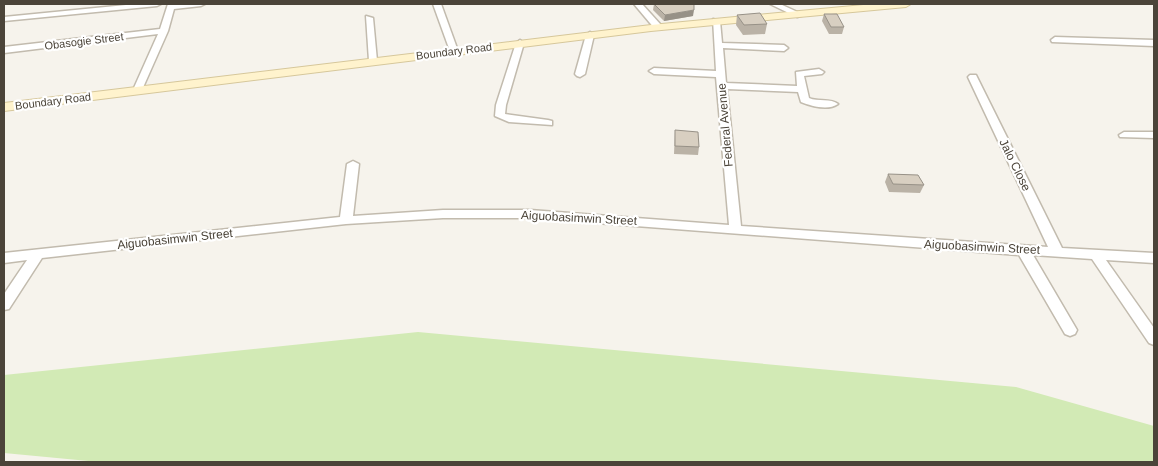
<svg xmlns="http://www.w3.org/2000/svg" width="1158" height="466" viewBox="0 0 1158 466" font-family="Helvetica,sans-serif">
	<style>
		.green { fill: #d2eab5 }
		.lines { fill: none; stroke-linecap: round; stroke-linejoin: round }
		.street-casing { stroke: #c2bbae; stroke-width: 3 }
		.secondary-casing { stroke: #d6c79b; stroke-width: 2 }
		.street { fill: #fff; fill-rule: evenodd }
		.secondary { fill: #fff3cd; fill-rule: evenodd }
		.wall { fill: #bab2a6 }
		.shaded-wall { fill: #979187 }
		.building { fill: #d8cfc1; stroke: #979187 }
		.labels { text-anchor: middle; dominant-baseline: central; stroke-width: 4.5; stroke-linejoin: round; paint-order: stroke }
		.far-street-label { font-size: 11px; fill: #4b4439; stroke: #fff }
		.street-label { font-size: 12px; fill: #4b4439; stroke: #fff }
	</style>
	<rect width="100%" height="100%" fill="#f6f3ec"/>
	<polygon class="green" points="418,332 1016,387 1154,426 1154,462 99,462 4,453 4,375"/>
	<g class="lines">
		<g class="street-casing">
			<g id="street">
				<polygon points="136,4 161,4 157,6 4,21 4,17"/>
				<polygon points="168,4 205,4 201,6 174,9 168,31 141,92 138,93 133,90 158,34 4,53 4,47 160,29"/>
				<polygon points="433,4 441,4 458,51 457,53 450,51"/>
				<polygon points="634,4 642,4 661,25 661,29 655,29"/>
				<polygon points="770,4 780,4 804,15 797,17"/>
				<polygon points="366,16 373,18 377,61 373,64 369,61"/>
				<path d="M713,19L720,21L722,43L784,45L788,48L784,51L723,48L726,83L797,86L796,72L819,69L824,72L822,74L804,76L809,98C818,102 831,98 838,104C828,111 811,106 801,102L798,92L727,89L741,226L1048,247L968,77L970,75H976L1062,248L1154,253V263L1106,260L1154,328V345L1149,343L1092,259L1033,255L1077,330L1075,334L1070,336L1065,334L1019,255L530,218H443L346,224L42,258L9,309L4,310V294L27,260L4,263V253L340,217L347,164L353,161L359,164L353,216L443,210H530L729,225L716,77L654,74L649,71L654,68L716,71Z"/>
				<polygon points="590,32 594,35 585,74 580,77 577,76 575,74 586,35"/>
				<polygon points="1055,37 1154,40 1154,46 1052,42 1051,40"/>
				<polygon points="520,40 524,43 506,105 505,114 548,120 552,121 552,125 509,122 495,116 496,105 516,43"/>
				<polygon points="1124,132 1154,132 1154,138 1120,137 1119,135"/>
			</g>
		</g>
		<g class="secondary-casing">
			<polygon id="secondary" points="874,4 911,4 906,7 651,31 4,111 4,103 651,25"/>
		</g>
		<use href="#street" class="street"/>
		<use href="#secondary" class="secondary"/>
	</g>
	<g class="wall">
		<polygon points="654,4 693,16 664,21 653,10"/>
		<polygon points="824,14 844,27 842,34 829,34 822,21"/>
		<polygon points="737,15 767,24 765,34 743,35 736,25"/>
		<polygon points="675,130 699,147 698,155 674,154"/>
		<polygon points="888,174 924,185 920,193 889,192 885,182"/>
	</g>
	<polygon class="shaded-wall" points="694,10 693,16 664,21 665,15"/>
	<g class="building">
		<polygon points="654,4 694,4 694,10 665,15"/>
		<polygon points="760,13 767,24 744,25 737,15"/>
		<polygon points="824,14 837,14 844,27 831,27"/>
		<polygon points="675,130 698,132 699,147 675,146"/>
		<polygon points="888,174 918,175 924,185 893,184"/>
	</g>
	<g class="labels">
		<g class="far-street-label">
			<text transform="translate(84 41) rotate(-7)">Obasogie Street</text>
			<text transform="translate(454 51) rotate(-7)">Boundary Road</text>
			<text transform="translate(53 101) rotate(-7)">Boundary Road</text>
		</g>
		<g class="street-label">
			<text transform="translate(725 125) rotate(-95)">Federal Avenue</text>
			<text transform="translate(1015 165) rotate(64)">Jalo Close</text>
			<text transform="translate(579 218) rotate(3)">Aiguobasimwin Street</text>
			<text transform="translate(175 239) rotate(-6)">Aiguobasimwin Street</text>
			<text transform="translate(982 247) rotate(3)">Aiguobasimwin Street</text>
		</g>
	</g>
	<rect width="1158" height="466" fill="none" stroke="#4b4439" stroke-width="10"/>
</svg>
